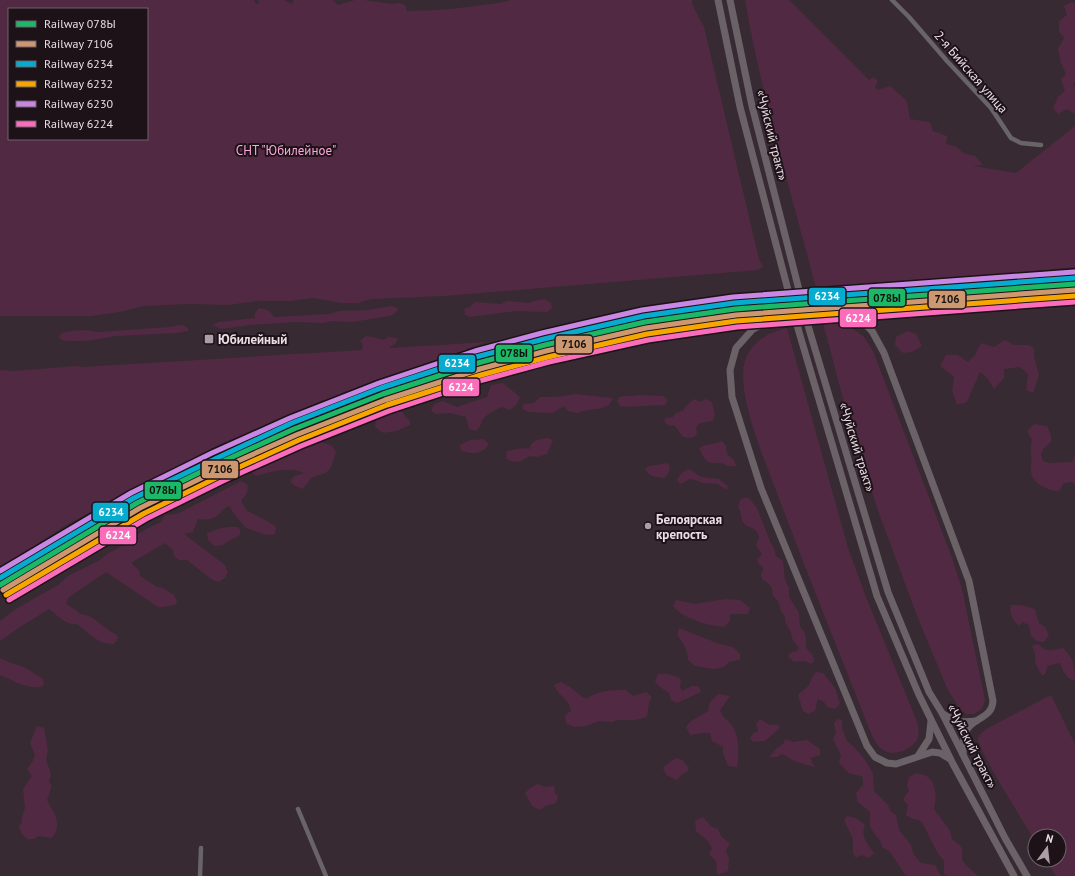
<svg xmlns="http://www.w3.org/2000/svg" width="1075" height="876" viewBox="0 0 1075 876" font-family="'PT Sans',sans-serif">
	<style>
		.green { fill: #522942; fill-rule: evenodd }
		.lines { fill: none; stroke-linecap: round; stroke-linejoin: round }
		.minor { stroke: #696467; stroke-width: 4.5 }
		.trunk { stroke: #6b6268; stroke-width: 7 }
		.rail-1-casing { stroke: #1d1218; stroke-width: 8 }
		.rail-2-casing { stroke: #1d1218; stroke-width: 8 }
		.rail-3-casing { stroke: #1d1218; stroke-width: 8 }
		.rail-4-casing { stroke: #1d1218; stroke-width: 8 }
		.rail-5-casing { stroke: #1d1218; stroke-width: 8 }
		.rail-6-casing { stroke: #1d1218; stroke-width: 8 }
		.rail-1 { stroke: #1ab867; stroke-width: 5 }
		.rail-2 { stroke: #cd976f; stroke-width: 5 }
		.rail-3 { stroke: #06acd0; stroke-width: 5 }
		.rail-4 { stroke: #f7a600; stroke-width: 5 }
		.rail-5 { stroke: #c787e3; stroke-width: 5 }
		.rail-6 { stroke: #fb6dba; stroke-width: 5 }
		.poi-dot { fill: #ad9ea6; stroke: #1d1218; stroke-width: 1.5 }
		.labels { text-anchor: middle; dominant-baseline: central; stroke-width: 4; stroke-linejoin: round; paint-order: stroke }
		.street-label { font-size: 13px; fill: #ecdde5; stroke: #1d1218 }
		.park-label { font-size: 13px; fill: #faa8da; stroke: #1d1218 }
		.poi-label { font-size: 13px; font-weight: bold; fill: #ecdde5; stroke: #1d1218; text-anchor: start }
		.line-badge { stroke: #1d1218; stroke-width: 1.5 }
		.badge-label { font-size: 11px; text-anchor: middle; font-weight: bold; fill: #fff }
		.pale-badge-label { font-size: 11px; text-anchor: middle; font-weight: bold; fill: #111 }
	</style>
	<rect width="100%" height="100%" fill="#372a32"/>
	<g class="green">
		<path d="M0,0H254L256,4L259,3V0H285V1L292,4L294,0H333L338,5L355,0H364L392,4L400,3L406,6V11C439,11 471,7 504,2L511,0H692V4L704,27L759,259L763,266L758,270L444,296L371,299L358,303H342L313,298L291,301H258L228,305L190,304L143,306L120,312L91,316H0ZM9,9H147V139H9Z"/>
		<path d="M745,0H789L869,80L874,77L878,82L875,87L878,90L890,86L907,101L910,119L930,122L933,131L947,136L946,144L957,147L963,153L975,156L983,165L973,166L1016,173L1075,126V267L817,292C792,195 762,99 745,0Z"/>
		<polygon points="1071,2 1075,3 1075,82 1073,84 1075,88 1075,114 1067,109 1058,114 1053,108 1058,97 1065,91 1061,79 1066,74 1061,63 1058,49 1064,38 1059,31 1059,21 1067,15 1064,6"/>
		<polygon points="545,299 551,303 552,308 547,312 516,311 470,317 465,315 464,309 470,307 475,302 501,304 507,301 529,303 534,301"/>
		<path d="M391,306L396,307L398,310L394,314L389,316L353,322L332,321L322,323L296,322L251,325L221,329L213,325L218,322L255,318V313L259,308C266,309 270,310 274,317L329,314L339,311L369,310Z"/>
		<polygon points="823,323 837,323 846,325 856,331 864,337 873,351 951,555 962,589 985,700 982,709 974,714 966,714 959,708 947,688 937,664 916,613 881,519 849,421"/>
		<path d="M182,325L188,328V331L177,333L116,336L87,341H65L59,338L61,333C71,330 88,329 98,332L168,327Z"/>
		<path d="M787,328L848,548L866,597L918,724C919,730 919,735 917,740C911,750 894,757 883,750C879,748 876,742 873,738C842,660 811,583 781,504C769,470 737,399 744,365C748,344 767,332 787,328Z"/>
		<polygon points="908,331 916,334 922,346 912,352 903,353 895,345 896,337"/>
		<path d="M366,336L373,337L384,340L388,337L398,338L396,343L390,347L391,348L487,342L466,349L465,353L456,356L442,358L435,364L405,370L342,393L341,398L334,401L326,403L323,400L256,429V431C249,436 243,435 236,438C221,443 207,451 193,458V462L180,465L66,525L0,569V370L14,371L76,366L83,367L362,350L363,345L360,341Z"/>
		<polygon points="1005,340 1014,345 1028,345 1034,348 1034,356 1039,375 1033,393 1026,390 1028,374 1020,367 1004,369 1004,378 994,389 988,379 980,372 967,402 957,405 952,390 954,377 940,366 946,355 958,355 968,362 975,355 981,343 994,347"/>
		<path d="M503,383L520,397L517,404L510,410L501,407C496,410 487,414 483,419C480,424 482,425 476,431L469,429L466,417L450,413L435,414L431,410L434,404L443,401L457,407L487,397L491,385Z"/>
		<path d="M575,394L613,398C608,413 589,407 578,413L568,411L564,406L552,413L529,412L522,409L524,404L534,403L540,397H556Z"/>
		<path d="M638,395L664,396L668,401L665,405L625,407L620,406L617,401L619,397C625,395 631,397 638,395Z"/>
		<path d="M694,399L700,402L706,399L712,402L715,414L713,421L700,423L696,427L697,434L694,437C679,440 682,433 674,425L669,426L664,421L666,418L673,417L676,413L683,411L685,407Z"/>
		<path d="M398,406C402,411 405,417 410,421V425L396,431L383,433L375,427L376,420L385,414L390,408Z"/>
		<path d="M1034,424L1047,426L1051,435V442L1043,449L1041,455L1043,461L1050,463L1072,462L1075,455V485L1072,482L1064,483L1059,491C1048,491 1031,483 1031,471C1030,467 1032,462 1031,458C1031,451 1030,447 1032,440L1027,431Z"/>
		<path d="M547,438L553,440L547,454L537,457L530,456L519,462L510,461L506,458L507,451L523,448L529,449C532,440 539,439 547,438Z"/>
		<path d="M484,439L489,445C479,455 474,454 461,451L460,445L470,440Z"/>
		<path d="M722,441L726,446L727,454L734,460L736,466C726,467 728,465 720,463C717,462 714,464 711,463C704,461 702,454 699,448C706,443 714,445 722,441Z"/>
		<path d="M306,442L313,444L320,442L331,445L336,452L331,467L326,473L311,478L303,489L295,486L290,482L294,476L304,473C289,466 272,472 256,476L250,471L255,467L263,465L271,460L280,459L289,452L297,449Z"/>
		<path d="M668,463L670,469L668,474L664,478C655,477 649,477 645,469L649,466Z"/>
		<path d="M689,469L701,477L719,479L728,486L727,490L717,484L702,483L696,480L689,479L685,482L680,484L677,480C680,474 683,471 689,469Z"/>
		<path d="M241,481L248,485L247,493L241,501L247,511L269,522L276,527L275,534L266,535L246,528L234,514L229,506C221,510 223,511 218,515C212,520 205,520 198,519L193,532L184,534L225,565L228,572L225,578L218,582L211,579L187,560H179L174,556L173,550L165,543L131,563L139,570L140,576L157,587L163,588L174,595L177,601L175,605C168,605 165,608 158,607L106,572L68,598L66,604L76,610L80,614C95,615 103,629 116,634L118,638L114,644C99,645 88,633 77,624C67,626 57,615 49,609L20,627L0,641V621L16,609L58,585L68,576L100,560L107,554L131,541L138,534L150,527L161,522L165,515L177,514Z"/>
		<path d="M744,498H749L757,508L770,541L774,548L776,556L783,561L785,580L789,588V597L799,613L800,627L804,631L806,639V648L813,655L814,661L811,664L805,661L794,662L788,656L792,652L797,651L799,648L793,641L791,633L785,621V616L781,611L778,601L773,596C773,585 769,584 762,579L761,574L763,570V567L759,564L757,560L762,554L756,546L759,537C756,525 748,530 743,522C740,518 742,513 738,507L740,500Z"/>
		<path d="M230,527H238L240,530V535C234,539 228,540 223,545L214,546L208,540L207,533L221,528Z"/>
		<path d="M725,599L740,600L750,608L748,614H730V621L724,627C709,626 683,619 673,606L676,600L695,604Z"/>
		<path d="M1011,605H1021L1035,609L1039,623L1045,627L1049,635L1044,642L1037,641L1031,636L1029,625L1022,622L1019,626C1013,620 1009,614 1011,605Z"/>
		<path d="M679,628L717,643L733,647L740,654V660L729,662L724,667L714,669L695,666L688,660C687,649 684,643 677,635Z"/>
		<path d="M1038,644C1050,654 1050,650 1063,648C1073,657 1075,666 1075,679L1072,680C1065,676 1063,671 1060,663L1047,666L1046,673L1042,676L1035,662V653L1032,646Z"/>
		<path d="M0,658C6,661 11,663 18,665C26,667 35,674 43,679L44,685C30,692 13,680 0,675Z"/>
		<path d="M816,672L823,673L835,688L840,704L835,709L827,707L824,702L818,699L815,711L808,714L803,711L798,695C801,691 805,690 808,686C812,682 810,677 816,672Z"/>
		<polygon points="658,674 668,674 680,678 681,681 680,687 682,691 692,686 699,686 701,692 677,703 671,700 669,693 660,687 655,682"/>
		<path d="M561,682C571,686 577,694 586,699C600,690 610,690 626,690L633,696L646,692L652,697L649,703L647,717L635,720H618L612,722L600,721L586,726L574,727L566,723L565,715L571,711C570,699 558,696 554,685Z"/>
		<path d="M718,694L730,696L720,710C723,719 726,718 731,724C740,735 739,754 737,767L728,766L723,753V747L712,741L710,733H701L690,735L686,727L691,721L708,711L710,702Z"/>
		<path d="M1051,695L1075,744V876H1056L1046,860H1059V836H1035V841C1027,828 977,748 978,739C979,734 984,731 988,728Z"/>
		<polygon points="760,719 770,725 778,725 780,728 765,741 753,742 750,738 754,733 758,731 756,724"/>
		<polygon points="837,719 842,720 842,728 847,741 854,747 863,757 873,773 874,791 888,805 891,812 896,815 899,830 911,845 914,855 921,863 935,865 941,876 906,876 890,852 882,847 880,840 875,835 870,826 870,812 857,801 856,793 863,785 863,777 849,773 839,763 841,755 833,739 836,732 834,724"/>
		<path d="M37,726L44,728L48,750L46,759L51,774L49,782L52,786L47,800C54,814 63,823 52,838L38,836L34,839H27L22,834L19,826L22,822V817L25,808L23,789L32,776L27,769L33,761L35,755L30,743Z"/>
		<polygon points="785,739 793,742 807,740 820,749 820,755 811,758 811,761 815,767 794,761 788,757 782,754 777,757 769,757 777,748 783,744"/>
		<path d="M676,758L683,760L685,764L689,767L688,771L681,775L677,780L666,775L663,768C667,763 671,762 676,758Z"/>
		<path d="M916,773C919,774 923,774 925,775C937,782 937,798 934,809L950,831L952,839C962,846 963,847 962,860L967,866L978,876H946L944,874V861C934,850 929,834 921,821L910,818L906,815L908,805L903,800L905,796L909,791L907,785L909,777Z"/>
		<polygon points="538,784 545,787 554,786 555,793 558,796 556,803 545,806 540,810 532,806 525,793 530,788"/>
		<path d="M847,816C855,817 859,819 865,825C860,836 868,844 874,853L869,858L861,855L856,858L853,853V839L844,820Z"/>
		<polygon points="703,817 712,827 718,829 721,836 730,844 726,850 729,859 728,871 717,875 716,861 709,854 712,848 708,841 696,831 695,821"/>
	</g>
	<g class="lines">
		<g class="minor">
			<polyline points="892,0 909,17 947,61 991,108 1011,138 1021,143 1041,145"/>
			<polyline points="298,809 326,876"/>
			<polyline points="200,876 201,848"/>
		</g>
		<g class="trunk">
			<polyline points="718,0 740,107 799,332 877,596 919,695 953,764 1014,876"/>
			<polyline points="730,0 752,106 809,329 888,592 929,692 942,713 1005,838 1027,876"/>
			<path d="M943,714C956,722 960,723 976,721"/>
			<polyline points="918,756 929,739 931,721"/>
			<path d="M950,759L940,753L932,752L896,764L887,763L875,757L867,746L761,488L732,397L730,370L736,348L753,329L769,321L819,307L840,309L858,317L872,331L884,353L969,581L993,701C992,719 973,717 966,731C963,738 963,746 963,754"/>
		</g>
		<g class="rail-1-casing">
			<polyline id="rail-1" points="0,585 137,503 217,464 294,429 383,394 478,363 545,345 645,322 735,309 1075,284"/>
		</g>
		<g class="rail-2-casing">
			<polyline id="rail-2" points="3,590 140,508 220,469 296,435 385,400 480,369 546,351 646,328 736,315 1075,290"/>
		</g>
		<g class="rail-3-casing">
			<polyline id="rail-3" points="0,578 134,498 215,459 292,423 381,388 476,357 544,339 644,316 734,303 1075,278"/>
		</g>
		<g class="rail-4-casing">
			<polyline id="rail-4" points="6,595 143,514 222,475 299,440 387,405 481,375 548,357 647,334 736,321 1075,296"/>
		</g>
		<g class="rail-5-casing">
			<polyline id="rail-5" points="0,571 131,493 212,453 290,418 379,383 475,351 542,333 642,310 733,297 1074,272"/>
		</g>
		<g class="rail-6-casing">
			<polyline id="rail-6" points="9,600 146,519 225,480 301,446 389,411 483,380 549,362 648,340 737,327 1075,302"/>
		</g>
		<use href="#rail-1" class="rail-1"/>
		<use href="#rail-2" class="rail-2"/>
		<use href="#rail-3" class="rail-3"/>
		<use href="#rail-4" class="rail-4"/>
		<use href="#rail-5" class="rail-5"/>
		<use href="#rail-6" class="rail-6"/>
	</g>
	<g class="poi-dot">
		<rect x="204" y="334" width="10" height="10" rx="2"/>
		<circle cx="648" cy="526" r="4"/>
	</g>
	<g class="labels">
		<g class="street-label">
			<text transform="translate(971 72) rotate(49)">2-я Бийская улица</text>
			<text transform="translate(772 135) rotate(76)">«Чуйский тракт»</text>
			<text transform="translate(857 447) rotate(73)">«Чуйский тракт»</text>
			<text transform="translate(972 746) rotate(63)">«Чуйский тракт»</text>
		</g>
		<g class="park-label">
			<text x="286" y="150">СНТ "Юбилейное"</text>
		</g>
		<g class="poi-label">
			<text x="218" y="339">Юбилейный</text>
			<text x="656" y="519">Белоярская<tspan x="656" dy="15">крепость</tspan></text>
		</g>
	</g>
	<g class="line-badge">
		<rect x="808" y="287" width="38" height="19" rx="4" fill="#06acd0"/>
		<rect x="868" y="288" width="38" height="19" rx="4" fill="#1ab867"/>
		<rect x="928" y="290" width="38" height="19" rx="4" fill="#cd976f"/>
		<rect x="839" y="308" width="38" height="20" rx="4" fill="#fb6dba"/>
		<rect x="555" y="335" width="38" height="19" rx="4" fill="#cd976f"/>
		<rect x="495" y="344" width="38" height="19" rx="4" fill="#1ab867"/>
		<rect x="438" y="354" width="38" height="19" rx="4" fill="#06acd0"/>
		<rect x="442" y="378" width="38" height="19" rx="4" fill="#fb6dba"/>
		<rect x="201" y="460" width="38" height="19" rx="4" fill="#cd976f"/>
		<rect x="144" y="481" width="38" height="19" rx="4" fill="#1ab867"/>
		<rect x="92" y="502" width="37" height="20" rx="4" fill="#06acd0"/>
		<rect x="99" y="526" width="38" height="19" rx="4" fill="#fb6dba"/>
	</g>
	<g class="badge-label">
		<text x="827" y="300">6234</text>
		<text x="858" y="322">6224</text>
		<text x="457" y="367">6234</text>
		<text x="461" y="391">6224</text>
		<text x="111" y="516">6234</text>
		<text x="118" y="539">6224</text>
	</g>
	<g class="pale-badge-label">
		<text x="887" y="302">078Ы</text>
		<text x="947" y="303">7106</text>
		<text x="574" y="348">7106</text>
		<text x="514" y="357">078Ы</text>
		<text x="220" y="473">7106</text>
		<text x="163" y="494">078Ы</text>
	</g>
	<rect x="8" y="8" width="140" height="132" fill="#1d1218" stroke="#70636a"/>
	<rect x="16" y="21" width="20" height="6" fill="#1ab867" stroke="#70636a"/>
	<text x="44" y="28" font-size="12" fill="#ecdde5">Railway 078Ы</text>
	<rect x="16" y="41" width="20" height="6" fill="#cd976f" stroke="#70636a"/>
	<text x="44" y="48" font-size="12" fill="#ecdde5">Railway 7106</text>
	<rect x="16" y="61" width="20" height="6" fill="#06acd0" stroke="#70636a"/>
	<text x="44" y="68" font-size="12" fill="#ecdde5">Railway 6234</text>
	<rect x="16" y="81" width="20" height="6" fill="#f7a600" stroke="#70636a"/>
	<text x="44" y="88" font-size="12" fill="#ecdde5">Railway 6232</text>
	<rect x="16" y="101" width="20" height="6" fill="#c787e3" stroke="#70636a"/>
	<text x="44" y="108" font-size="12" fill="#ecdde5">Railway 6230</text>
	<rect x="16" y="121" width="20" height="6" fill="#fb6dba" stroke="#70636a"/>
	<text x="44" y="128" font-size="12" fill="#ecdde5">Railway 6224</text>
	<g transform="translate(1047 848) rotate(15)"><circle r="19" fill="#1d1218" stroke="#70636a"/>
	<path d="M0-3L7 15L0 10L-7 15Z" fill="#ad9ea6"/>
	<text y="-6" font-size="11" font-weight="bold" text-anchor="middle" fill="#ecdde5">N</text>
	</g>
</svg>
